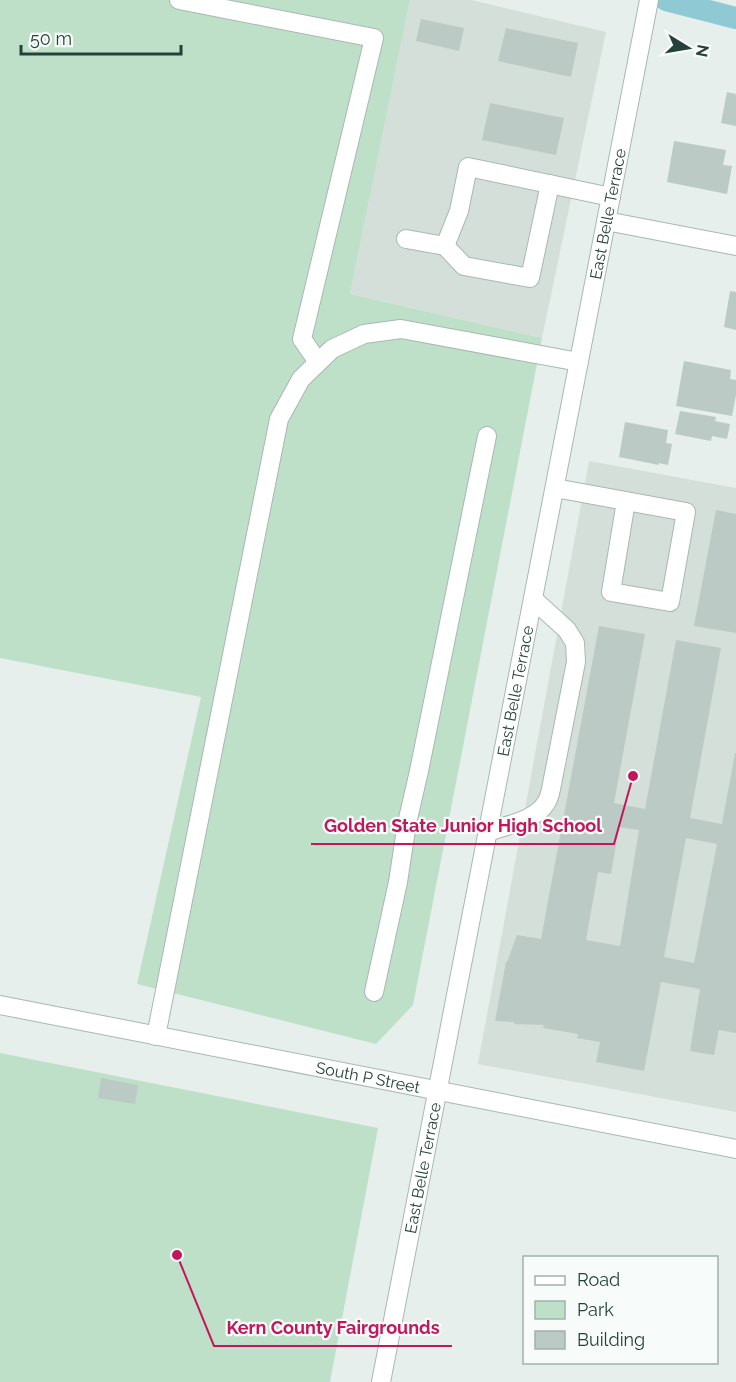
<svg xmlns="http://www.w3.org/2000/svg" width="736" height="1382" viewBox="0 0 736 1382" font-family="Raleway,sans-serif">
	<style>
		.built { fill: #d4dfda }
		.green { fill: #bfe0c8 }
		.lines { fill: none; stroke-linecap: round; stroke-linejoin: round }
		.canal { stroke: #8ec9d4; stroke-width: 22 }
		.building { fill: #bbcac4; fill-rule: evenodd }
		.minor-casing { stroke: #a8b8b2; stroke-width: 20 }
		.minor { stroke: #fff; stroke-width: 18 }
		.labels { text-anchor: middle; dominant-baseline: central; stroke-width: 4.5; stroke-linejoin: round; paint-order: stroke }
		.street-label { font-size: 16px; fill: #24423a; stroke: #f7fbf9 }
		.leader { fill: none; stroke: #c2185b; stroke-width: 2 }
		.callout-dot { fill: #c2185b; stroke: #f7fbf9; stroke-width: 2 }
		.callout-label { font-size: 18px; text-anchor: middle; font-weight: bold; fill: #c2185b; stroke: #f7fbf9; stroke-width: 4.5; stroke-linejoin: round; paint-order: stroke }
	</style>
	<rect width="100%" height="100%" fill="#e6efeb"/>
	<g class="built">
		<polygon points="410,0 471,0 606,32 542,338 350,294"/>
		<polygon points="589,461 736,488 736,1112 478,1064"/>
	</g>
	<g class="green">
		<polygon points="0,0 410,0 350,294 542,338 413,1005 376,1044 137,984 201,697 0,658"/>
		<polygon points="0,1053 378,1128 330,1382 0,1382"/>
	</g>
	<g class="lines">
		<polyline class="canal" points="666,0 736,18"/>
	</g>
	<g class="building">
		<polygon points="421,19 464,28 459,51 416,41"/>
		<polygon points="506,28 578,43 571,77 498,61"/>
		<polygon points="727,92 736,94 736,126 721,123"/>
		<polygon points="490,103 564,118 556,155 482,140"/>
		<polygon points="674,141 726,150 723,165 732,166 727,194 667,182"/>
		<polygon points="730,291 736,292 736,330 724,327"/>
		<polygon points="684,361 731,370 730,379 736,380 736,395 732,416 676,406"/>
		<polygon points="680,411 716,417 715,421 730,424 727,439 712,436 711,441 675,434"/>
		<polygon points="625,422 668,430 666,443 672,444 668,465 659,463 659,465 619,457"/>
		<polygon points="716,510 736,514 736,633 694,626"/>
		<path d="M599,626L645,634L614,803L645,809L676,640L721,648L690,818L722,824L735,753H736V1033L719,1030L714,1055L690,1051L700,989L661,982L644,1071L596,1062L600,1042L577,1038L578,1034L543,1028L544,1025L514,1024V1022L495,1021L506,962H507L517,935L541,939ZM619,827L639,830L620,946L586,940L598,872L611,874ZM686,838L717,844L694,963L664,957Z"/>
		<polygon points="101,1078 138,1085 135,1104 98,1098"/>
	</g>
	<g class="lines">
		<g class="minor-casing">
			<g id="minor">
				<polyline points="179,0 374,38 302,339 318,362"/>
				<polyline points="606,221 736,246"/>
				<polyline points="406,239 445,246 459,211 468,167 611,197"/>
				<polyline points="445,246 464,266 530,278 550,184"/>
				<polyline points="555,488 686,512 670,602 611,592 626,501"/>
				<path d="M488,832C506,825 535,821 546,803C548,800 550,794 551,789L576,662L575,643L567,630L533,599"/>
				<polyline points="374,992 398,882 407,823 419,771 487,436"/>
				<path id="s1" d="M0,1005L736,1149"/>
				<polyline points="156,1036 279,419 301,379 332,349 364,334 401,329 579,362"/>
				<path id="s2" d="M381,1382L649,0"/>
			</g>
		</g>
		<use href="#minor" class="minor"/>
	</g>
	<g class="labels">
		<g class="street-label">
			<text stroke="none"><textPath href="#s2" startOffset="1190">East Belle Terrace</textPath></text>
			<text stroke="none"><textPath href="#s2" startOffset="704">East Belle Terrace</textPath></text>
			<text stroke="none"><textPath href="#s1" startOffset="375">South P Street</textPath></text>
			<text stroke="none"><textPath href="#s2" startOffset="218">East Belle Terrace</textPath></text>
		</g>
	</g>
	<path class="leader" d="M633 776L614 844H311M177 1255L214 1346H452"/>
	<g class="callout-dot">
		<circle cx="633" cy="776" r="6"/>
		<circle cx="177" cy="1255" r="6"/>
	</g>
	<g class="callout-label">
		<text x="463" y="832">Golden State Junior High School</text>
		<text x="333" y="1334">Kern County Fairgrounds</text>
	</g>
	<rect x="523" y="1256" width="195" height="108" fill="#f7fbf9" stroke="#a3b1ad" stroke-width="1.5"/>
	<rect x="535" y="1276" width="30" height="9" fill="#ffffff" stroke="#a3b1ad" stroke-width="1.5"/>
	<text x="577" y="1286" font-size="18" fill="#24423a">Road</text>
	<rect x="535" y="1301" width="30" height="18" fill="#bfe0c8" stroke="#a3b1ad" stroke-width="1.5"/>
	<text x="577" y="1316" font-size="18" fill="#24423a">Park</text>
	<rect x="535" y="1331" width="30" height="18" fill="#bbcac4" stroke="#a3b1ad" stroke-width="1.5"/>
	<text x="577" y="1346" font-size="18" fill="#24423a">Building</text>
	<g transform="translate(688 48) rotate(101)" stroke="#f7fbf9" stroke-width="4.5" paint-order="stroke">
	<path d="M0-4.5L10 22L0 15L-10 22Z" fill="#24423a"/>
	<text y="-9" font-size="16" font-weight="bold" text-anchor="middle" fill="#24423a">N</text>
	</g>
	<path d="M21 45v9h160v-9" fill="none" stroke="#24423a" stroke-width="3"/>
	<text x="30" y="45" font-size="18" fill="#24423a" stroke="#f7fbf9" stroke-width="4.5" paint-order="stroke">50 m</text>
</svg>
